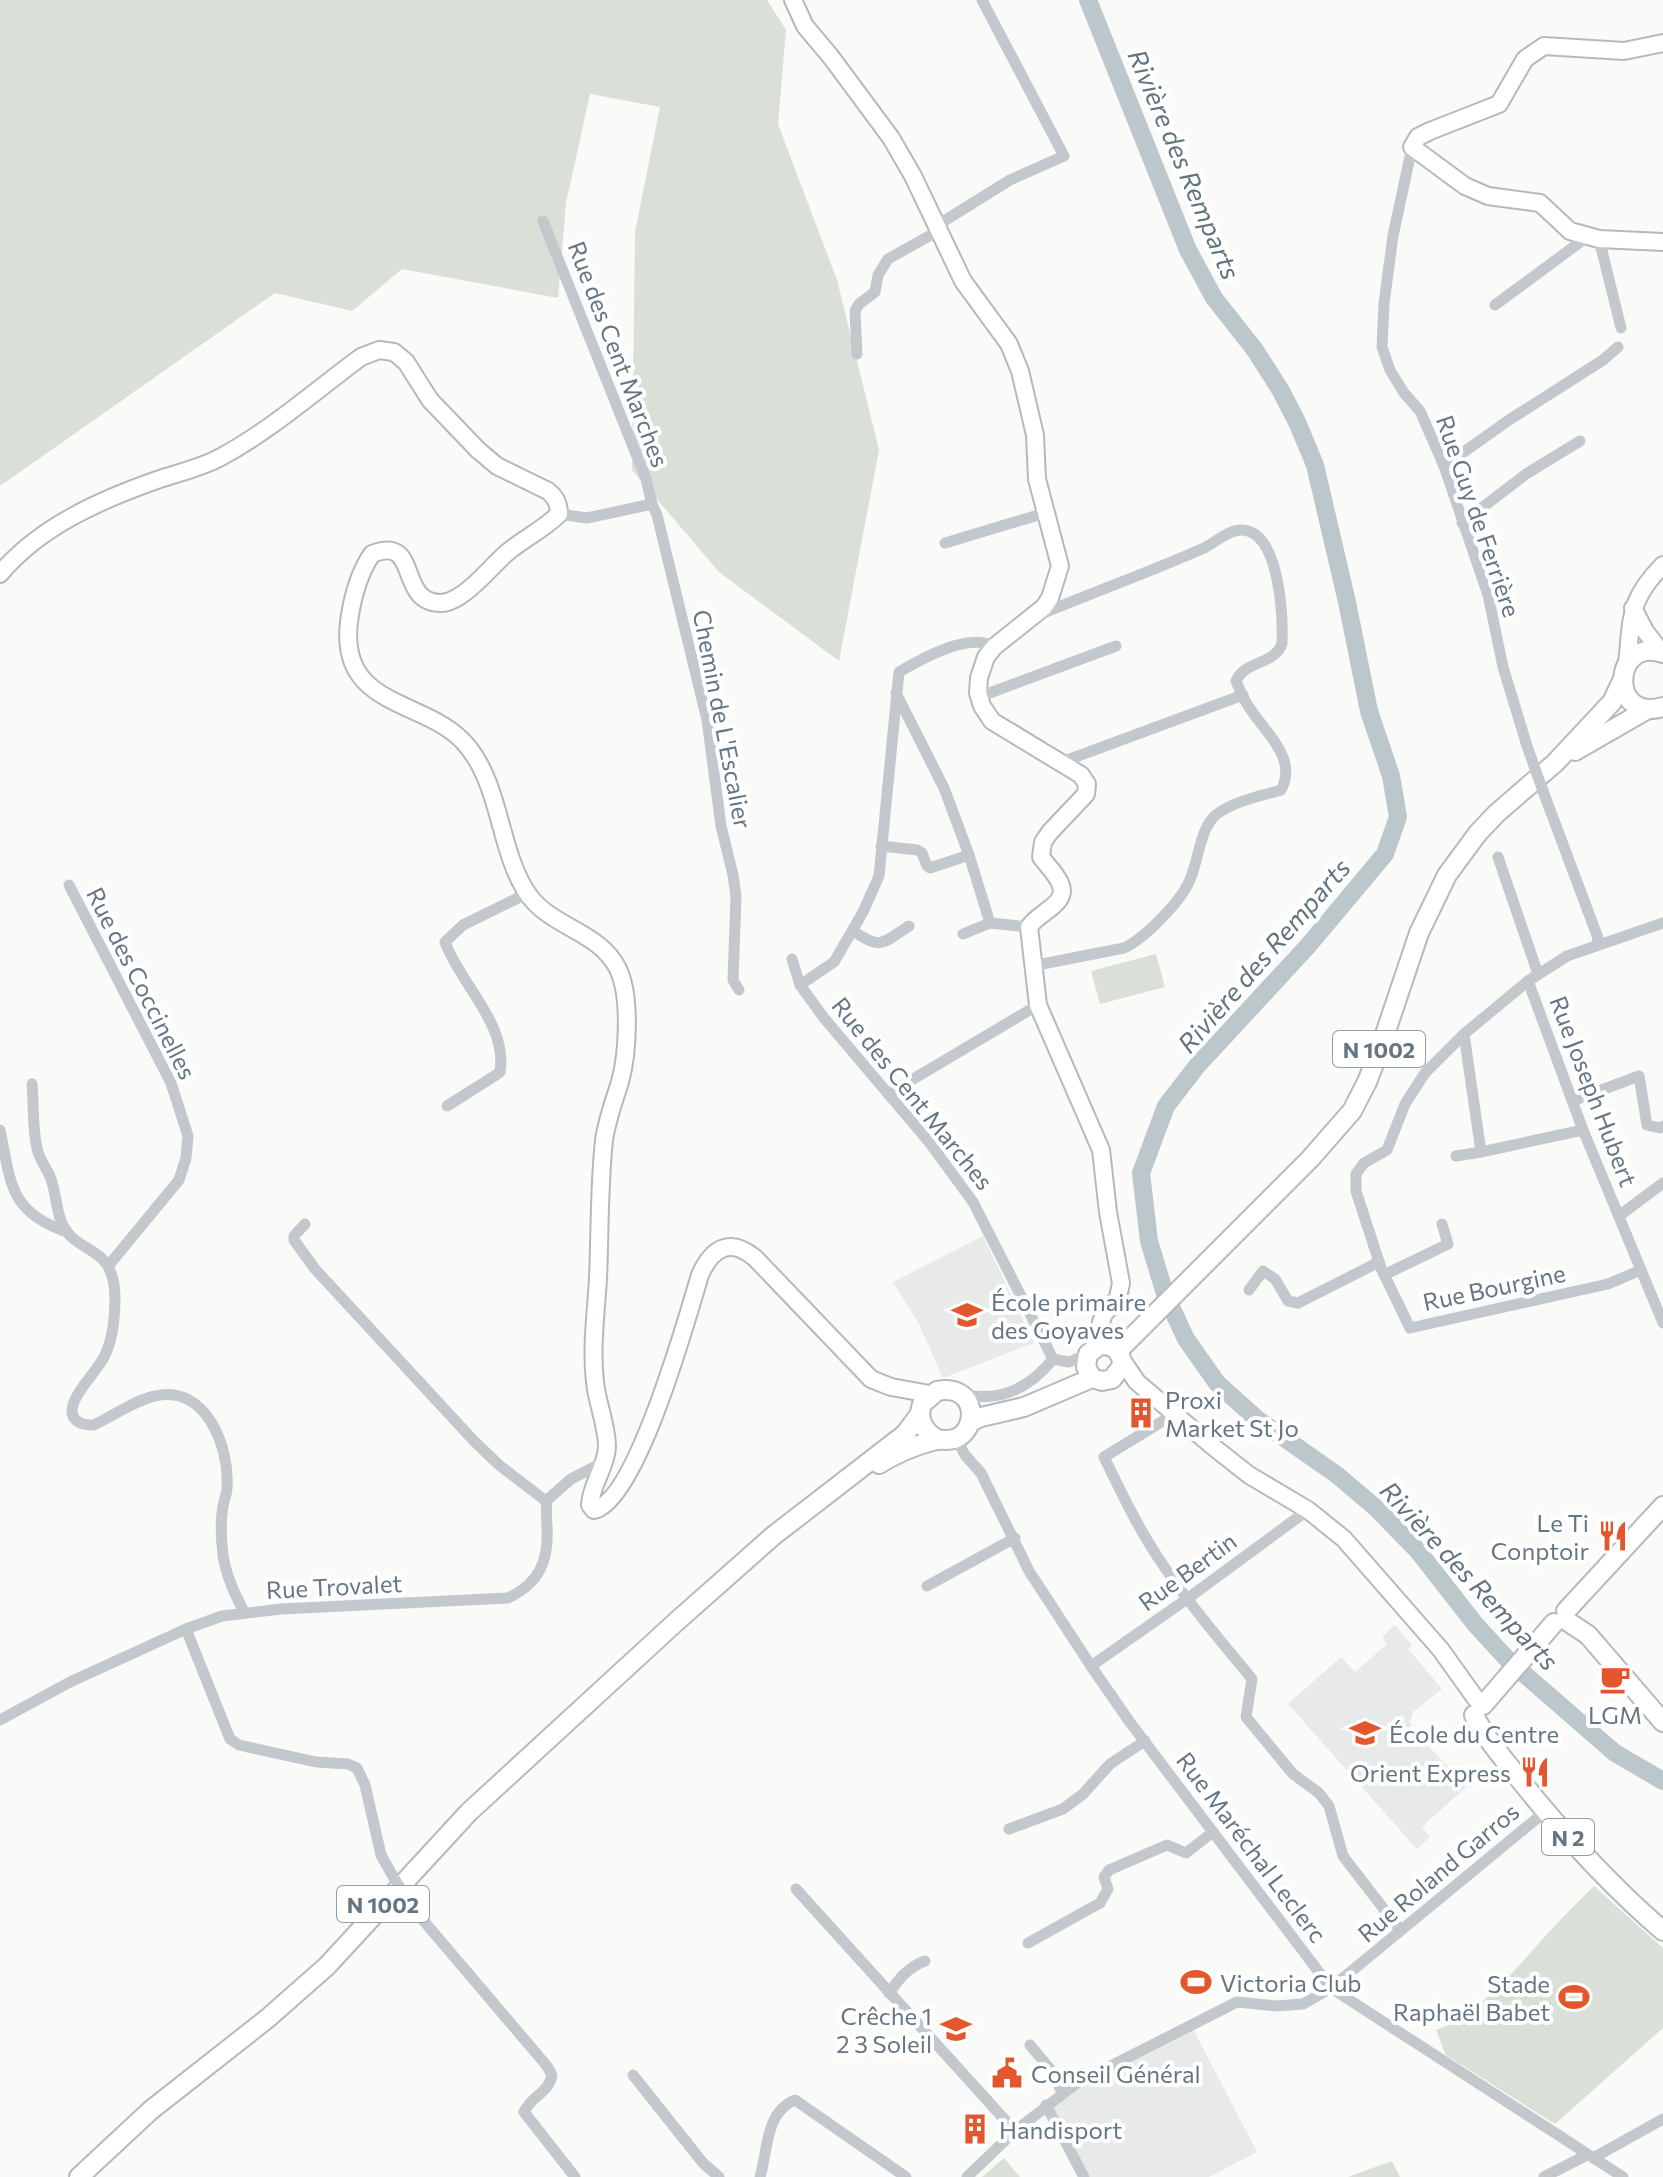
<svg xmlns="http://www.w3.org/2000/svg" width="1663" height="2177" viewBox="0 0 1663 2177" font-family="Commissioner,sans-serif">
	<style>
		.built { fill: #e8e9e9 }
		.green { fill: #dadfd7 }
		.lines { fill: none; stroke-linecap: round; stroke-linejoin: round }
		.river { stroke: #bbc7cb; stroke-width: 18 }
		.secondary-casing { stroke: #b3babf; stroke-width: 20 }
		.primary-casing { stroke: #b5babe; stroke-width: 22 }
		.street { stroke: #c3c8cc; stroke-width: 11 }
		.secondary { stroke: #fff; stroke-width: 16 }
		.primary { stroke: #fff; stroke-width: 18 }
		.street-bridge { stroke: #c3c8cc; stroke-width: 11 }
		.labels { text-anchor: middle; dominant-baseline: central; stroke-width: 8; stroke-linejoin: round; paint-order: stroke }
		.shield { fill: #fff; stroke: #939fa8; stroke-width: 2 }
		.shield-label { font-size: 22px; font-weight: bold; fill: #657683 }
		.street-label { font-size: 24px; fill: #657683; stroke: #fff }
		.poi-label { font-size: 24px; fill: #657683; stroke: #fff; text-anchor: start }
		.water-label { font-size: 26px; font-style: italic; fill: #60757c; stroke: #fff }
	</style>
	<rect width="100%" height="100%" fill="#fafaf8"/>
	<g class="built">
		<polygon points="983,1236 1034,1343 943,1378 919,1324 893,1282"/>
		<polygon points="1395,1625 1412,1645 1408,1649 1442,1689 1413,1712 1410,1721 1412,1728 1466,1787 1422,1827 1430,1837 1417,1849 1288,1704 1341,1657 1355,1672 1387,1644 1382,1637"/>
		<polygon points="1191,2025 1257,2152 1209,2177 1084,2177 1046,2105"/>
	</g>
	<g class="green">
		<polygon points="0,0 767,0 786,30 778,124 837,280 879,450 839,661 719,572 632,470 635,232 660,107 590,94 566,203 558,298 402,269 352,311 275,293 0,486"/>
		<polygon points="1156,954 1165,987 1100,1004 1091,971"/>
		<path d="M1594,1886L1663,1948V2028L1555,2124L1446,2055L1436,2030C1477,2017 1521,1963 1550,1931C1564,1916 1579,1901 1594,1886Z"/>
		<polygon points="1004,2158 1020,2177 982,2177"/>
		<polygon points="1392,2161 1400,2177 1348,2177"/>
	</g>
	<g class="lines">
		<polyline class="river" points="1088,0 1188,250 1214,298 1255,350 1281,391 1297,422 1315,465 1347,602 1369,711 1391,776 1398,817 1385,854 1307,947 1197,1066 1166,1106 1141,1173 1149,1241 1165,1294 1186,1339 1217,1383 1257,1419 1337,1475 1376,1508 1418,1551 1475,1624 1508,1660 1615,1753 1663,1781"/>
		<g class="secondary-casing">
			<g id="secondary">
				<path d="M793,0L805,26L831,57L891,138L913,176L963,281L1009,344L1020,371L1035,435L1037,479L1060,566L1050,598L1044,607L994,647L986,657L979,678L978,693L982,706L992,721L1081,775L1087,784L1086,794L1050,832L1043,842L1041,857C1047,865 1056,874 1060,883C1070,904 1038,912 1029,927L1038,1005L1101,1150L1108,1212L1121,1283L1118,1298L1104,1314L1101,1322L1105,1345"/>
				<polyline points="1663,43 1624,51 1544,46 1525,59 1499,104 1430,131 1418,137 1412,147 1465,186 1488,196 1540,203 1570,231 1599,239 1663,242"/>
				<path d="M0,574C39,527 100,500 157,480C177,473 201,468 221,457C271,430 315,391 361,357L379,350L394,352L406,362L430,400L478,450L497,466L548,491C556,497 559,504 559,514C544,529 525,538 509,551C492,565 477,586 458,597C453,600 446,603 441,603C396,603 421,534 372,554C359,573 352,599 349,622C338,711 430,698 468,747C502,789 499,855 530,897C554,928 600,932 618,969C631,996 628,1053 620,1082C614,1101 607,1120 604,1140C599,1186 600,1233 598,1279C596,1312 591,1348 595,1382C597,1403 607,1425 607,1447C606,1468 591,1484 590,1505L594,1510C637,1500 687,1318 700,1275C712,1248 730,1237 755,1258L871,1379L891,1387L930,1394"/>
				<polyline points="1633,608 1645,631 1662,653"/>
				<path d="M1627,664C1632,618 1628,600 1663,565"/>
				<polyline points="1122,1360 1137,1382 1211,1445 1249,1475 1308,1510 1344,1539 1441,1650 1476,1699"/>
			</g>
		</g>
		<g class="primary-casing">
			<g id="primary">
				<path d="M1663,653C1612,636 1608,723 1663,707"/>
				<polyline points="1575,751 1648,709"/>
				<polyline points="1118,1351 1310,1159 1352,1111 1367,1082 1381,1046 1419,933 1447,875 1478,833 1497,813 1555,763 1612,702 1622,681"/>
				<path d="M970,1422L981,1417L1024,1407L1092,1378L1102,1381L1112,1379L1122,1366C1122,1352 1114,1344 1100,1345L1088,1354L1086,1367L1092,1378"/>
				<path d="M879,1464C895,1454 914,1446 932,1441C940,1438 948,1442 957,1438C973,1430 976,1406 962,1395C954,1389 946,1389 937,1391L922,1404C917,1419 923,1431 937,1439"/>
				<polyline points="1566,1611 1663,1506"/>
				<polyline points="1567,1621 1588,1635 1663,1722"/>
				<polyline points="1483,1705 1554,1623"/>
				<path d="M1474,1715C1485,1738 1504,1759 1520,1780C1564,1835 1610,1885 1663,1931"/>
				<polyline points="79,2177 151,2110 268,2018 327,1966 469,1812 677,1621 773,1536 905,1434 920,1414"/>
			</g>
		</g>
		<g class="street">
			<polyline points="1412,147 1393,236 1384,303 1382,347 1390,370 1404,393 1420,411 1444,466 1488,595 1503,667 1527,746"/>
			<polyline points="543,221 646,479 652,504"/>
			<polyline points="936,226 1010,180 1064,156 982,0"/>
			<polyline points="1599,239 1621,328"/>
			<polyline points="1495,305 1587,237"/>
			<polyline points="857,354 855,311 859,304 875,292 878,275 888,259 938,231"/>
			<polyline points="1444,466 1509,420 1603,360 1618,347"/>
			<polyline points="559,514 587,518 652,504 657,515 707,720 721,826 733,875 736,897 733,980 739,990"/>
			<polyline points="1462,523 1526,474 1580,441"/>
			<polyline points="945,543 1045,513"/>
			<polyline points="979,697 1116,646"/>
			<polyline points="1062,762 1243,695"/>
			<polyline points="1543,791 1598,938 1597,945"/>
			<polyline points="881,846 917,850 922,853 927,866 930,868 969,855 944,788 896,693"/>
			<polyline points="969,855 990,923"/>
			<polyline points="1498,857 1538,974"/>
			<polyline points="69,885 171,1083 188,1136 186,1158 179,1180 109,1265"/>
			<path d="M853,931C882,950 881,944 909,926"/>
			<polyline points="963,934 990,923 1029,927"/>
			<polyline points="792,959 800,985 824,1018 929,1142 973,1202 1053,1359"/>
			<path d="M1032,966L1124,948C1144,939 1180,902 1189,882C1198,864 1200,826 1217,814C1234,801 1261,796 1281,790C1298,759 1266,733 1251,710C1245,702 1240,691 1236,681C1244,661 1274,665 1282,644C1283,617 1280,533 1243,530C1229,529 1216,542 1204,548C1150,572 1094,592 1039,615"/>
			<polyline points="1528,981 1583,1130 1663,1323"/>
			<path d="M800,985L834,962L863,912L879,876L899,672C921,659 970,631 994,647"/>
			<polyline points="1464,1034 1481,1152 1583,1130"/>
			<path d="M32,1084C34,1106 32,1131 38,1152C41,1162 48,1170 51,1179C56,1193 56,1208 61,1221C75,1257 114,1241 115,1297C115,1316 113,1340 104,1357C97,1371 73,1394 72,1410C72,1423 84,1425 94,1425C113,1416 135,1400 155,1396C205,1384 230,1446 227,1488C227,1494 224,1500 223,1506C220,1522 221,1538 223,1555C226,1576 235,1594 244,1612"/>
			<polyline points="888,1094 1038,1005"/>
			<polyline points="1572,1101 1639,1076 1647,1125 1660,1128 1663,1126"/>
			<path d="M447,1106L496,1075L500,1072C508,1024 460,984 445,942L463,925L528,893"/>
			<path d="M0,1130C11,1183 9,1212 67,1232"/>
			<polyline points="1456,1156 1481,1152"/>
			<polyline points="1619,1216 1663,1183"/>
			<polyline points="305,1224 294,1236 294,1240 315,1269 474,1441 499,1465 546,1501"/>
			<polyline points="1641,1270 1608,1284 1410,1328 1381,1268 1356,1191 1356,1174 1364,1163 1387,1150 1405,1104 1425,1073 1464,1034 1528,981 1567,956 1663,923"/>
			<polyline points="1384,1275 1448,1244 1442,1224"/>
			<polyline points="1249,1290 1263,1271 1275,1279 1288,1301 1298,1303 1379,1262"/>
			<polyline points="1053,1359 1069,1362 1088,1354"/>
			<path d="M963,1394C999,1403 1030,1388 1053,1359"/>
			<path d="M1176,1413L1104,1457C1120,1490 1136,1524 1157,1556C1185,1599 1219,1639 1252,1679L1246,1717L1293,1774L1319,1793L1329,1806L1343,1856L1400,1930"/>
			<polyline points="956,1438 965,1455 981,1473 1029,1571 1091,1666 1129,1721 1331,1988 1623,2177"/>
			<polyline points="927,1586 1015,1538"/>
			<polyline points="186,1629 230,1739 239,1745 316,1762 348,1764 357,1768 365,1785 381,1855 391,1873"/>
			<polyline points="1091,1666 1187,1599 1308,1510"/>
			<path d="M0,1720L70,1682L186,1629L222,1616L281,1609L508,1598C540,1583 549,1560 547,1526C546,1518 547,1509 546,1501L571,1479L604,1462"/>
			<polyline points="1009,1829 1063,1809 1083,1794 1110,1764 1145,1741"/>
			<polyline points="796,1889 1015,2131"/>
			<path d="M411,1906L547,2066L552,2075C549,2093 531,2096 524,2112L575,2177"/>
			<polyline points="1028,1943 1100,1903 1108,1889 1104,1877 1109,1870 1167,1845 1186,1853 1213,1832"/>
			<path d="M889,1993C899,1979 908,1967 925,1961"/>
			<polyline points="1030,2045 1050,2069 1062,2092"/>
			<polyline points="633,2075 703,2163 719,2177"/>
			<polyline points="1046,2105 1084,2177"/>
			<polyline points="1593,2158 1663,2119"/>
			<path d="M760,2177C768,2151 765,2112 795,2100L906,2177"/>
			<polyline points="967,2177 1015,2131 1077,2083 1237,2002 1277,2006 1303,2004 1331,1988 1546,1811"/>
			<polyline points="1544,2177 1587,2155"/>
		</g>
		<use href="#secondary" class="secondary"/>
		<use href="#primary" class="primary"/>
		<g class="street-bridge">
			<polyline points="1527,746 1543,791"/>
			<polyline points="391,1873 411,1906"/>
		</g>
	</g>
	<defs>
		<g id="school-bare" transform="scale(2.4)"><path d="M0-5L7-2L0 1L-7-2ZM-4 1L0 2.5L4 1V4Q0 6-4 4Z" fill="#e4572e" stroke="#fff" stroke-width="2.5" paint-order="stroke"/></g>
		<g id="building-bare" transform="scale(2.4)"><path d="M-4-6H4V6H1V3H-1V6H-4ZM-2.5-4.3h1.7v1.8h-1.7ZM.8-4.3h1.7v1.8H.8ZM-2.5-1h1.7V.8h-1.7ZM.8-1h1.7V.8H.8Z" fill="#e4572e" stroke="#fff" stroke-width="2.5" paint-order="stroke"/></g>
		<g id="restaurant-bare" transform="scale(2.4)"><path d="M-5-6h1v4h1v-4h1v4h1v-4h1v5L-1.5 .5V6h-2V.5L-5-1ZM5-6V6H3V1.5H1.5Q1.5-4 5-6Z" fill="#e4572e" stroke="#fff" stroke-width="2.5" paint-order="stroke"/></g>
		<g id="cafe-bare" transform="scale(2.4)"><path d="M-5.5-4.5H6V0H3Q3 3.5 0 3.5H-2.5Q-5.5 3.5-5.5 0ZM3-3.2v2h1.7v-2ZM-6 4.5H4V6H-6Z" fill="#e4572e" stroke="#fff" stroke-width="2.5" paint-order="stroke"/></g>
		<g id="stadium-bare" transform="scale(2.4)"><path d="M0-5a6.5 5 0 1 0 0 10a6.5 5 0 1 0 0-10ZM-3.5-1.8h7v3.6h-7Z" fill="#e4572e" stroke="#fff" stroke-width="2.5" paint-order="stroke"/></g>
		<g id="civic-bare" transform="scale(2.4)"><path d="M-.6-6.5H3V-4.5H.6V-3L4-1V1h2V6H-6V1h2V-1L-.6-3ZM-1.2 2.5V6h2.4V2.5Z" fill="#e4572e" stroke="#fff" stroke-width="2.5" paint-order="stroke"/></g>
	</defs>
	<g fill-rule="evenodd">
		<use href="#school-bare" x="967" y="1315"/>
		<use href="#building-bare" x="1141" y="1413"/>
		<use href="#restaurant-bare" x="1613" y="1536"/>
		<use href="#cafe-bare" x="1615" y="1679"/>
		<use href="#school-bare" x="1365" y="1733"/>
		<use href="#restaurant-bare" x="1535" y="1772"/>
		<use href="#stadium-bare" x="1196" y="1982"/>
		<use href="#stadium-bare" x="1574" y="1997"/>
		<use href="#school-bare" x="956" y="2029"/>
		<use href="#civic-bare" x="1007" y="2073"/>
		<use href="#building-bare" x="975" y="2129"/>
	</g>
	<g class="labels">
		<g class="shield">
			<rect x="1333" y="1031" width="92" height="36" rx="6"/>
			<rect x="1542" y="1819" width="52" height="36" rx="6"/>
			<rect x="337" y="1886" width="92" height="36" rx="6"/>
		</g>
		<g class="shield-label">
			<text x="1379" y="1049">N 1002</text>
			<text x="1568" y="1837">N 2</text>
			<text x="383" y="1904">N 1002</text>
		</g>
		<g class="street-label">
			<text transform="translate(619 354) rotate(69)">Rue des Cent Marches</text>
			<text transform="translate(1479 516) rotate(71)">Rue Guy de Ferrière</text>
			<text transform="translate(723 719) rotate(79)">Chemin de L'Escalier</text>
			<text transform="translate(142 983) rotate(63)">Rue des Coccinelles</text>
			<text transform="translate(1594 1091) rotate(69)">Rue Joseph Hubert</text>
			<text transform="translate(913 1093) rotate(51)">Rue des Cent Marches</text>
			<text transform="translate(1494 1287) rotate(-12)">Rue Bourgine</text>
			<text transform="translate(1187 1571) rotate(-36)">Rue Bertin</text>
			<text transform="translate(334 1586) rotate(-3)">Rue Trovalet</text>
			<text transform="translate(1252 1847) rotate(53)">Rue Maréchal Leclerc</text>
			<text transform="translate(1438 1872) rotate(-40)">Rue Roland Garros</text>
		</g>
		<g class="poi-label">
			<text x="991" y="1301">École primaire<tspan x="991" dy="28">des Goyaves</tspan></text>
			<text x="1165" y="1399">Proxi<tspan x="1165" dy="28">Market St Jo</tspan></text>
			<text x="1589" y="1522" text-anchor="end">Le Ti<tspan x="1589" dy="28">Conptoir</tspan></text>
			<text x="1615" y="1714" text-anchor="middle">LGM</text>
			<text x="1389" y="1733">École du Centre</text>
			<text x="1511" y="1772" text-anchor="end">Orient Express</text>
			<text x="1220" y="1982">Victoria Club</text>
			<text x="1550" y="1983" text-anchor="end">Stade<tspan x="1550" dy="28">Raphaël Babet</tspan></text>
			<text x="932" y="2015" text-anchor="end">Crêche 1<tspan x="932" dy="28">2 3 Soleil</tspan></text>
			<text x="1031" y="2073">Conseil Général</text>
			<text x="999" y="2129">Handisport</text>
		</g>
		<g class="water-label">
			<text transform="translate(1185 164) rotate(67)">Rivière des Remparts</text>
			<text transform="translate(1263 955) rotate(-49)">Rivière des Remparts</text>
			<text transform="translate(1470 1575) rotate(47)">Rivière des Remparts</text>
		</g>
	</g>
</svg>
